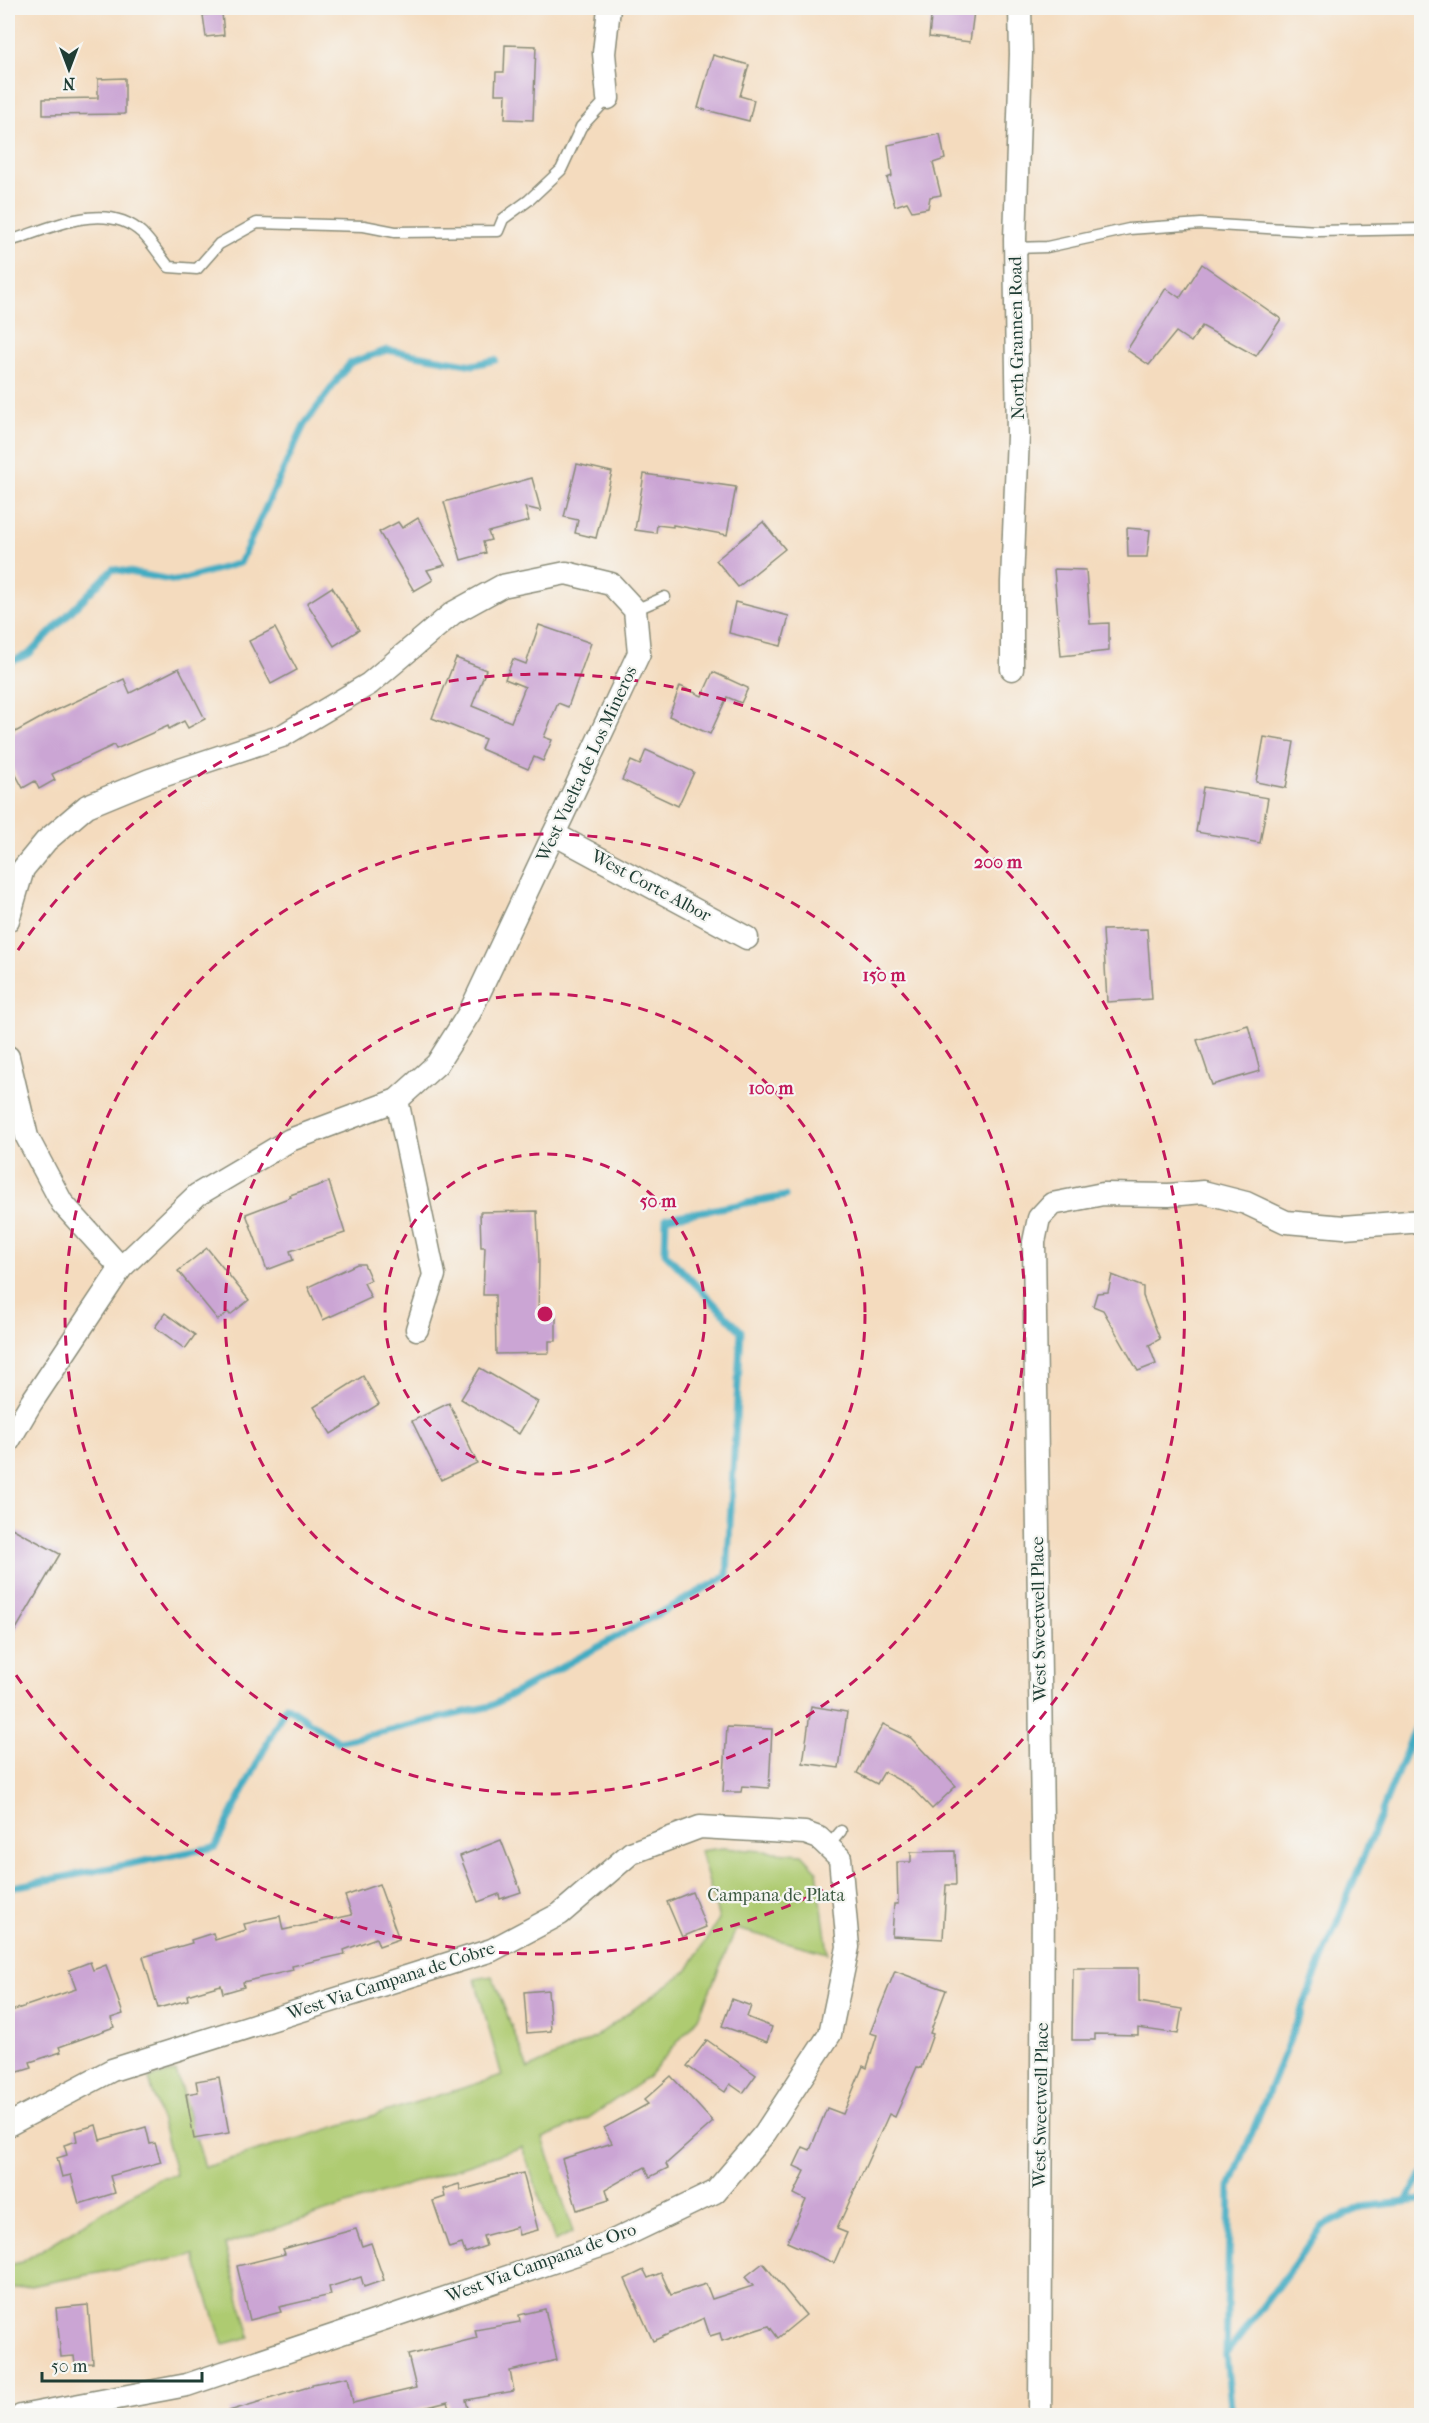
<svg xmlns="http://www.w3.org/2000/svg" width="1429" height="2423" viewBox="0 0 1429 2423" font-family="'IM FELL French Canon',serif">
	<style>
		.green { fill: #aecb71; stroke: #668452; stroke-width: 1.5 }
		.lines { fill: none; stroke-linecap: round; stroke-linejoin: round }
		.stream { stroke: #43acc2; stroke-width: 7 }
		.building { fill: #cba5d4 }
		.service-casing { stroke: #8a8c79; stroke-width: 13 }
		.minor-casing { stroke: #8a8c79; stroke-width: 25 }
		.service { stroke: #fff; stroke-width: 10 }
		.minor { stroke: #fff; stroke-width: 22 }
		.ring { fill: none; stroke: #c2185b; stroke-width: 3; stroke-dasharray: 10 8 }
		.labels { text-anchor: middle; dominant-baseline: central; stroke-width: 4.5; stroke-linejoin: round; paint-order: stroke }
		.street-label { font-size: 18px; fill: #1f3d34; stroke: #f6f6f2 }
		.park-label { font-size: 18px; fill: #3c5940; stroke: #f6f6f2 }
		.centre { fill: #c2185b; stroke: #f6f6f2; stroke-width: 3 }
		.ring-label { font-size: 18px; text-anchor: middle; font-weight: bold; fill: #c2185b; stroke: #f6f6f2; stroke-width: 4.5; stroke-linejoin: round; paint-order: stroke }
	</style>
	<rect width="100%" height="100%" fill="#f6f6f2"/>
	<filter id="ink" filterUnits="userSpaceOnUse"><feTurbulence type="fractalNoise" baseFrequency=".0167" numOctaves="2"/><feDisplacementMap in="SourceGraphic" scale="12" xChannelSelector="R" yChannelSelector="G"/><feConvolveMatrix kernelMatrix="1 2 1 2 8 2 1 2 1" color-interpolation-filters="sRGB"/></filter>
	<filter id="wash" filterUnits="userSpaceOnUse"><feTurbulence type="fractalNoise" baseFrequency=".008" numOctaves="4" result="noise"/><feDisplacementMap in="SourceGraphic" scale="24" xChannelSelector="R" yChannelSelector="G"/><feGaussianBlur stdDeviation="1.35" result="paint"/><feColorMatrix in="noise" values="0 0 0 0 0 0 0 0 0 0 0 0 0 0 0 0 0 1.4 0 .05"/><feComposite in="paint" operator="in"/></filter>
	<g filter="url(#wash)">
		<rect width="100%" height="100%" fill="#f4dbbe"/>
		<polygon class="green" points="723,1848 802,1854 817,1870 828,1953 736,1929 698,2018 648,2077 587,2119 543,2138 573,2232 555,2241 522,2147 225,2245 250,2337 223,2344 194,2255 8,2290 8,2265 22,2262 158,2178 176,2175 149,2078 176,2072 205,2167 502,2076 475,1979 492,1976 528,2069 592,2039 688,1970 719,1919 700,1851"/>
		<g class="lines">
			<g class="stream">
				<polyline points="8,663 29,654 113,569 176,581 240,563 304,425 350,363 387,350 473,365 495,360"/>
				<polyline points="8,1888 215,1847 286,1706 339,1742 491,1706 727,1576 741,1331 665,1253 666,1218 785,1196"/>
				<polyline points="1406,2201 1422,2175"/>
				<polyline points="1226,2355 1323,2226 1361,2207 1422,2200"/>
				<polyline points="1232,2416 1226,2355 1230,2187 1422,1712"/>
			</g>
		</g>
		<g id="blocks">
			<g class="building">
				<polygon points="932,8 974,11 970,42 929,37"/>
				<polygon points="222,13 224,35 206,37 203,15"/>
				<polygon points="505,45 536,46 533,120 505,119 506,94 495,94 496,72 504,72"/>
				<polygon points="713,55 749,65 740,96 754,100 749,121 698,108"/>
				<polygon points="125,78 125,114 43,115 43,99 98,98 98,79"/>
				<polygon points="940,134 945,159 933,163 941,195 930,197 928,208 912,211 907,202 895,206 887,178 892,176 888,145"/>
				<polygon points="1202,264 1281,319 1256,356 1202,326 1191,342 1176,332 1149,365 1127,350 1166,288 1180,298"/>
				<polygon points="577,464 612,472 596,538 575,533 578,520 564,517"/>
				<polygon points="644,474 736,487 727,535 673,525 673,527 657,525 656,533 635,530"/>
				<polygon points="532,478 541,511 525,507 529,521 488,532 491,540 483,542 486,553 461,560 444,502"/>
				<polygon points="418,518 445,565 427,570 433,580 414,591 379,532 398,522 402,528"/>
				<polygon points="763,522 785,549 738,587 716,560"/>
				<polygon points="1127,528 1150,530 1147,557 1128,557"/>
				<polygon points="1054,569 1086,570 1090,624 1109,623 1109,651 1061,656"/>
				<polygon points="332,587 359,630 334,646 307,603"/>
				<polygon points="735,602 789,616 781,646 729,633"/>
				<polygon points="539,625 591,643 568,707 558,703 544,737 552,740 543,761 534,757 528,769 481,749 485,739 432,718 456,658 486,670 472,706 511,722 525,687 505,679 513,659 526,664"/>
				<polygon points="275,628 297,670 271,684 249,641"/>
				<polygon points="179,668 205,719 188,728 184,721 169,729 168,726 116,749 114,745 52,774 55,780 39,789 35,781 23,788 8,760 8,736 46,715 124,679 130,693"/>
				<polygon points="713,672 748,688 741,703 727,697 710,734 669,716 680,686 702,696"/>
				<polygon points="1264,737 1294,742 1286,788 1256,782"/>
				<polygon points="646,750 694,772 678,806 622,780 631,761 640,765"/>
				<polygon points="1203,787 1268,798 1260,843 1196,832"/>
				<polygon points="1147,929 1152,999 1107,1002 1103,930"/>
				<polygon points="1248,1025 1260,1071 1212,1085 1197,1040"/>
				<polygon points="329,1182 345,1233 290,1251 293,1260 267,1270 246,1214 291,1197 290,1195"/>
				<polygon points="537,1211 539,1260 538,1319 556,1318 556,1341 549,1341 549,1353 496,1354 495,1295 483,1295 485,1247 481,1247 480,1212"/>
				<polygon points="207,1248 249,1300 230,1315 228,1312 218,1320 178,1271"/>
				<polygon points="357,1264 364,1264 371,1280 364,1283 371,1298 323,1320 308,1287"/>
				<polygon points="1112,1275 1143,1287 1143,1296 1160,1339 1149,1345 1156,1364 1138,1371 1103,1310 1093,1306 1097,1293 1108,1292"/>
				<polygon points="165,1313 195,1335 185,1349 155,1327"/>
				<polygon points="480,1368 538,1402 519,1434 461,1399"/>
				<polygon points="363,1376 379,1404 331,1434 314,1407"/>
				<polygon points="449,1403 477,1463 441,1480 412,1421"/>
				<polygon points="8,1526 60,1554 8,1643"/>
				<polygon points="811,1706 847,1712 839,1768 803,1763"/>
				<polygon points="883,1724 911,1738 956,1786 932,1809 910,1786 884,1772 877,1784 857,1773"/>
				<polygon points="727,1727 772,1729 769,1788 742,1786 741,1792 723,1792"/>
				<polygon points="501,1840 521,1892 500,1899 499,1894 478,1902 460,1856"/>
				<polygon points="955,1851 956,1885 946,1885 943,1939 892,1936 894,1904 898,1904 897,1862 911,1862 911,1852"/>
				<polygon points="379,1884 399,1939 379,1946 376,1938 344,1950 345,1954 292,1966 293,1970 243,1982 244,1987 223,1993 221,1985 187,1995 188,2000 158,2008 143,1957 192,1943 191,1940 213,1933 215,1940 246,1930 244,1924 280,1916 283,1930 352,1915 345,1896"/>
				<polygon points="692,1892 706,1927 682,1937 667,1902"/>
				<polygon points="90,1962 93,1970 106,1965 123,2014 111,2018 114,2027 59,2047 61,2052 30,2062 32,2068 8,2075 8,2012 76,1989 69,1970"/>
				<polygon points="1073,1968 1139,1968 1139,2002 1182,2009 1178,2034 1138,2028 1138,2035 1095,2034 1095,2040 1072,2040"/>
				<polygon points="895,1971 946,1990 930,2033 933,2034 921,2068 917,2067 895,2117 889,2114 837,2229 847,2233 834,2263 787,2242 806,2200 794,2194 805,2171 794,2166 803,2147 810,2150 827,2108 843,2114 863,2066 867,2068 877,2035 870,2033"/>
				<polygon points="548,1990 551,2031 527,2033 524,1992"/>
				<polygon points="732,1999 751,2006 747,2017 772,2027 767,2042 722,2026"/>
				<polygon points="707,2040 756,2075 743,2093 730,2084 725,2092 687,2066"/>
				<polygon points="671,2076 713,2122 666,2164 668,2168 650,2177 645,2167 606,2189 609,2200 577,2210 562,2159 612,2143 604,2128 648,2104 644,2100"/>
				<polygon points="219,2077 229,2133 194,2139 186,2094 198,2092 196,2081"/>
				<polygon points="96,2125 100,2140 146,2127 150,2144 155,2143 161,2162 110,2176 115,2193 79,2204 71,2175 62,2177 57,2158 67,2155 64,2145 77,2141 75,2131"/>
				<polygon points="523,2173 538,2230 519,2235 517,2227 483,2236 486,2246 465,2253 462,2244 449,2248 433,2201 445,2197 443,2189 459,2184 461,2190"/>
				<polygon points="356,2229 362,2246 371,2243 384,2280 364,2287 361,2277 329,2287 331,2295 279,2307 281,2312 250,2320 237,2266 285,2254 283,2249"/>
				<polygon points="763,2263 806,2315 778,2338 769,2326 722,2341 720,2333 710,2336 704,2318 653,2341 625,2279 644,2270 648,2278 661,2273 671,2295 706,2284 712,2299 753,2286 745,2277"/>
				<polygon points="88,2305 93,2363 75,2364 74,2356 61,2357 56,2308"/>
				<polygon points="545,2309 557,2360 510,2371 514,2391 466,2400 468,2408 451,2412 448,2402 408,2412 409,2415 230,2415 229,2411 312,2386 312,2384 348,2377 353,2403 416,2388 408,2355 477,2338 475,2330 520,2322 519,2315"/>
			</g>
		</g>
	</g>
	<g filter="url(#ink)">
		<use href="#blocks" fill-opacity="0" stroke="#8a8c79" stroke-width="1.5"/>
		<g class="lines">
			<g class="service-casing">
				<g id="service">
					<path d="M8,239L13,240C53,227 106,200 142,233C152,243 160,256 169,267L197,269L219,244L257,223L364,226L395,232L498,231L503,219L529,200L561,170L581,127L608,98"/>
					<polyline points="1015,248 1047,247 1129,229 1201,224 1318,231 1422,229"/>
					<polyline points="635,610 665,597"/>
					<polyline points="829,1845 841,1831"/>
				</g>
			</g>
			<g class="minor-casing">
				<g id="minor">
					<polyline points="608,98 604,53 609,8"/>
					<polyline points="1012,669 1012,582 1018,436 1015,239 1021,54 1020,8"/>
					<polyline points="554,834 747,938"/>
					<polyline points="8,920 23,869 46,841 87,806 150,780 282,736 369,684 453,613 502,586 566,573 611,584 635,610 639,653 470,1012 437,1064 397,1100 290,1140 197,1195 121,1268 31,1403 8,1442"/>
					<polyline points="8,1057 27,1137 62,1203 121,1268"/>
					<polyline points="397,1100 434,1275 417,1329"/>
					<polyline points="8,2125 112,2070 492,1950 560,1914 631,1853 700,1827 805,1833 819,1838 840,1858 848,1947 830,2034 765,2133 715,2192 609,2243 187,2385 21,2416"/>
					<polyline points="1040,2416 1043,1896 1034,1242 1039,1218 1052,1204 1103,1194 1169,1195 1203,1192 1246,1203 1286,1222 1344,1227 1422,1221"/>
				</g>
			</g>
			<use href="#service" class="service"/>
			<use href="#minor" class="minor"/>
		</g>
	</g>
	<g class="ring">
		<circle cx="545" cy="1314" r="160"/>
		<circle cx="545" cy="1314" r="320"/>
		<circle cx="545" cy="1314" r="480"/>
		<path d="M8 965A640 640 0 1 1 8 1663"/>
	</g>
	<g class="labels">
		<g class="street-label">
			<text transform="translate(1017 338) rotate(-91)">North Grannen Road</text>
			<text transform="translate(587 764) rotate(-65)">West Vuelta de Los Mineros</text>
			<text transform="translate(651 886) rotate(28)">West Corte Albor</text>
			<text transform="translate(1039 1619) rotate(-91)">West Sweetwell Place</text>
			<text transform="translate(391 1981) rotate(-18)">West Via Campana de Cobre</text>
			<text transform="translate(1041 2105) rotate(-89)">West Sweetwell Place</text>
			<text transform="translate(541 2263) rotate(-20)">West Via Campana de Oro</text>
		</g>
		<g class="park-label">
			<text x="776" y="1895">Campana de Plata</text>
		</g>
	</g>
	<circle cx="545" cy="1314" r="9" class="centre"/>
	<g class="ring-label">
		<text x="998" y="868">200 m</text>
		<text x="884" y="981">150 m</text>
		<text x="771" y="1094">100 m</text>
		<text x="658" y="1207">50 m</text>
	</g>
	<rect width="1429" height="2423" fill="none" stroke="#f6f6f2" stroke-width="30"/>
	<g transform="translate(69 69) rotate(180)" stroke="#f6f6f2" stroke-width="4.5" paint-order="stroke">
	<path d="M0-4.5L10 22L0 15L-10 22Z" fill="#1f3d34"/>
	<text y="-9" font-size="16" font-weight="bold" text-anchor="middle" fill="#1f3d34">N</text>
	</g>
	<path d="M42 2372v9h160v-9" fill="none" stroke="#1f3d34" stroke-width="3"/>
	<text x="51" y="2372" font-size="18" fill="#1f3d34" stroke="#f6f6f2" stroke-width="4.5" paint-order="stroke">50 m</text>
</svg>
